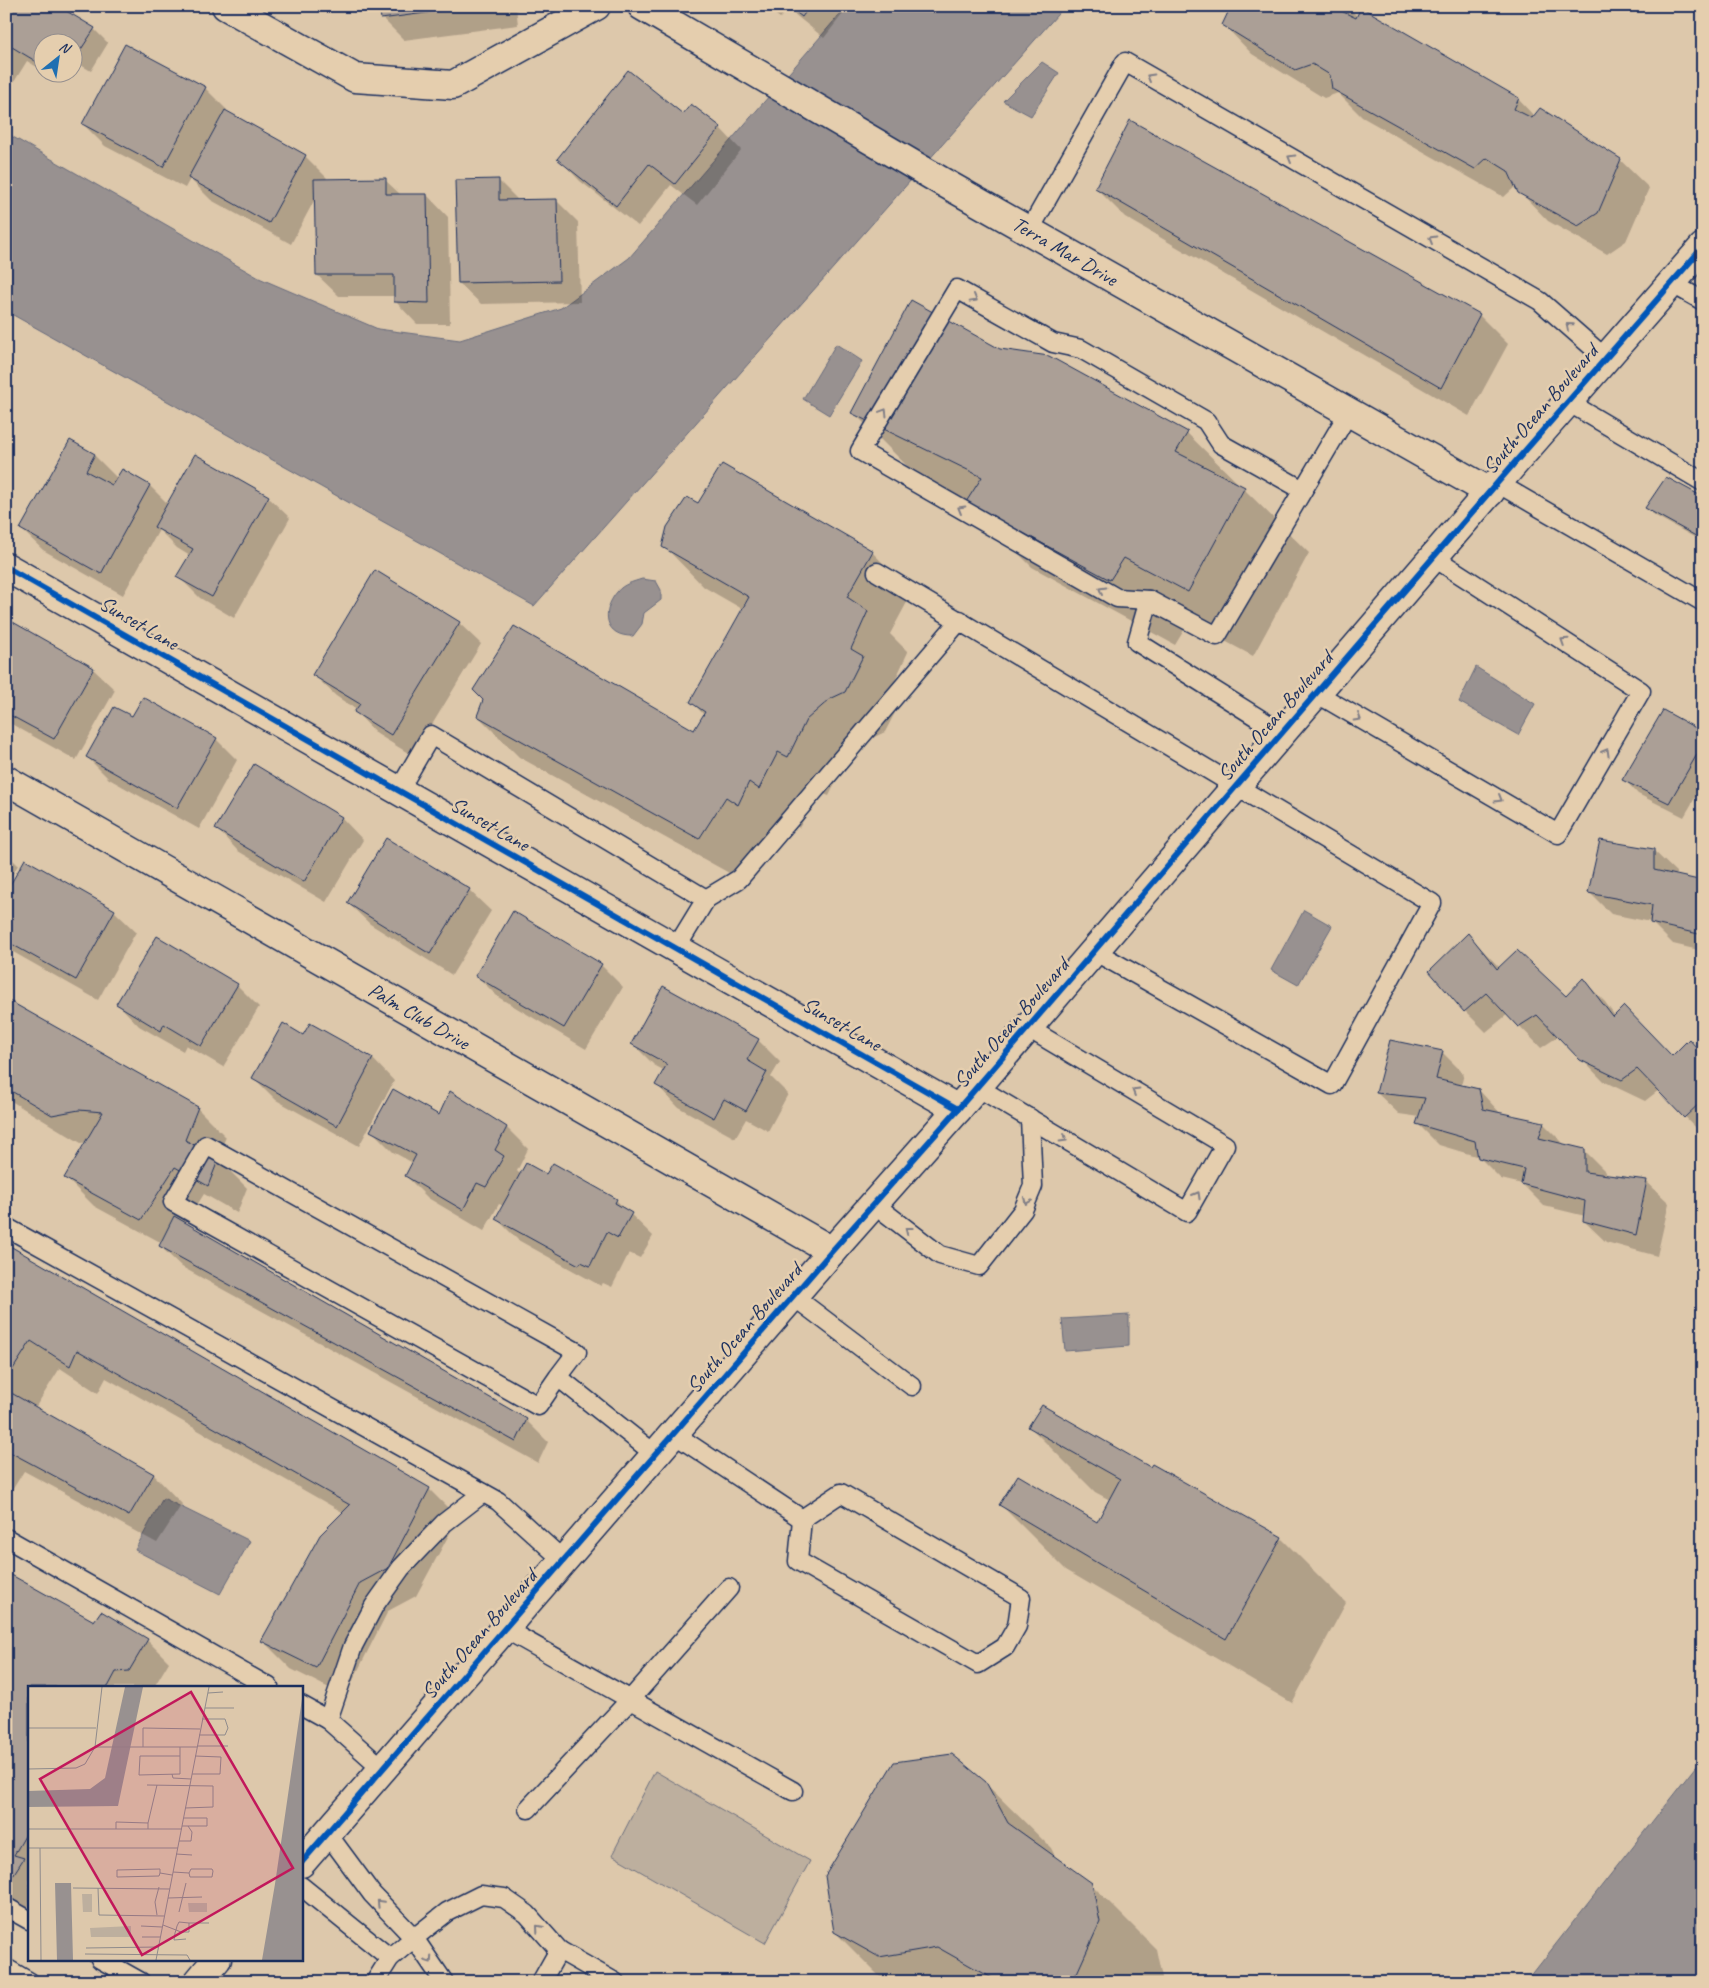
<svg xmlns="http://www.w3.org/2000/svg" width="1709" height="1988" viewBox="0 0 1709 1988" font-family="Caveat,sans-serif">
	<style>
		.green { fill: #bdaf9e; stroke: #6c6f7e }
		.water { fill: #989190; stroke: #666a7c }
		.shadow { fill: #0003 }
		.building { fill: #ab9f96; stroke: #1b2f5e }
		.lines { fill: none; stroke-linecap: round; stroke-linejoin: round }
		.service-casing { stroke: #1b2f5e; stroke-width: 21 }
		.minor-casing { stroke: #1b2f5e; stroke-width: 31 }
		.primary-casing { stroke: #1b2f5e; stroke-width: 31 }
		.service { stroke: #e5ceae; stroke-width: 18 }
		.minor { stroke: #e5ceae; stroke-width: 28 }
		.primary { stroke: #e5ceae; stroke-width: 28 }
		.cycleway-casing { stroke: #e5ceae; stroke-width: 9 }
		.cycleway { stroke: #0057b8; stroke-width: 6 }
		.oneway { stroke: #807e86 }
		.labels { text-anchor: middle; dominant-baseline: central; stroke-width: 5; stroke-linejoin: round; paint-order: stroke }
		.street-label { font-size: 21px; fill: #1b2f5e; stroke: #e5ceae }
		.inset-road { fill: none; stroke: #8f8b8c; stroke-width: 1 }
		.view { fill: #c2185b; fill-opacity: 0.15; stroke: #c2185b; stroke-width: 2.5 }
		.inset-edge { fill: none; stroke: #1b2f5e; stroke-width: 2.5 }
	</style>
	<rect width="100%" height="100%" fill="#ddc8ab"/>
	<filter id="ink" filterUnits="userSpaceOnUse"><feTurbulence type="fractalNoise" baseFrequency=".02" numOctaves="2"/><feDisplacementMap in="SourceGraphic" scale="10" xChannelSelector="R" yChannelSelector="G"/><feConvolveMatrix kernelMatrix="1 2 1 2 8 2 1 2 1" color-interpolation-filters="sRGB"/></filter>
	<g filter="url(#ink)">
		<polygon class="green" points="655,1771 810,1861 765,1943 612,1855"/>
		<g class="water">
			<polygon points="847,6 1065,6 534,606 6,311 6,133 259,278 378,329 460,340 561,308 629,258"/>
			<polygon points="1042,62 1059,73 1031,116 1003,101"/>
			<polygon points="836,344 862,361 829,415 803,399"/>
			<path d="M642,579L656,581L661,590V600L644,613L642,624L633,636C604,637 601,611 617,592C623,584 633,582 642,579Z"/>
			<polygon points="1476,667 1535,704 1518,735 1459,702"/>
			<polygon points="1304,910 1332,926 1298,985 1271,970"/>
			<polygon points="1129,1315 1129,1346 1065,1351 1062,1319"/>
			<polygon points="163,1498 250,1541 220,1594 135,1550"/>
			<polygon points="1703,1757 1703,1982 1526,1982"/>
		</g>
		<g class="shadow">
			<polygon points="6,6 94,29 108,43 91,71 72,60 72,42 42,42 42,70 27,61 14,82 6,78"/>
			<polygon points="381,6 516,6 518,25 404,40 383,19"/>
			<polygon points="765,6 849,6 824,38 788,9 780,18"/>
			<polygon points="1233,6 1347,6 1358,17 1518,99 1535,117 1620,160 1649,188 1626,241 1607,254 1548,221 1520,192 1516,186 1504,197 1362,117 1338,93 1324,98 1252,54 1224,25"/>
			<polygon points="46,72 61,72 57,79"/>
			<polygon points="205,88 227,110 226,112 305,156 327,178 325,180 385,180 401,195 427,195 448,217 450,324 417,324 396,302 395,296 339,296 317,275 316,197 291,244 211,200 190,179 185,188 105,146 83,124"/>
			<polygon points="683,116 720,128 741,150 697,205 671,185 638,226 580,181 559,159"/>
			<polygon points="1130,122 1479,315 1508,344 1469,416 1125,217 1096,188"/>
			<polygon points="498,180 519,201 556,200 578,222 580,302 481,304 459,283"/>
			<polygon points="999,350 1187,433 1309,553 1253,656 1189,622 1175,645 1032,567 967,502 918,477 853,412"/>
			<polygon points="70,442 94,455 118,479 122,471 150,486 168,504 268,497 290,518 234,618 200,598 178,576 190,556 177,548 159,530 123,595 43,550 21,529"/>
			<polygon points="1703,499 1703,542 1654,515 1647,508"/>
			<polygon points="699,505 872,552 912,593 890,634 908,652 892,687 903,697 885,732 870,739 846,761 829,796 819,792 799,828 790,821 740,879 519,757 478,716 695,732 704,715 692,702 744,610 704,587 664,546"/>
			<polygon points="459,623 481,644 413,756 377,734 356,712 357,710 336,696 314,675"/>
			<polygon points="6,632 93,669 115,690 76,760 6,721"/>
			<polygon points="132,718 216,739 237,760 199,829 109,779 87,757"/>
			<polygon points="1703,733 1703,784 1684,817 1638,794 1624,779"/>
			<polygon points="255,766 342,818 363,840 326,902 238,851 217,829"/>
			<polygon points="1654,851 1676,872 1676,876 1703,883 1703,951 1673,944 1651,922 1611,914 1590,893"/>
			<polygon points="6,853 18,865 6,886"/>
			<polygon points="469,890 491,911 452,975 370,924 348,903"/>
			<polygon points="6,894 114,911 136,932 98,1000 6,948"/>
			<polygon points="1468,935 1500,968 1567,998 1583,980 1605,1002 1615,1016 1672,1057 1689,1041 1703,1055 1703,1135 1659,1090 1645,1101 1603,1081 1559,1036 1541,1048 1508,1014 1486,1032 1465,1011"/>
			<polygon points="157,938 237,985 259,1007 223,1067 186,1045 183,1051 139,1026 118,1004"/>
			<polygon points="601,965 623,987 586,1049 498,997 476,975"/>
			<polygon points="6,1001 197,1108 226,1137 217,1158 247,1188 237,1213 204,1194 185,1224 526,1420 548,1442 538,1463 182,1267 160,1246 162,1243 94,1206 66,1178 87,1142 81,1143 6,1098"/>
			<polygon points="310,1025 373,1059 394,1081 359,1146 276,1100 254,1078 303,1037"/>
			<polygon points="758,1040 780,1062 771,1077 788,1094 768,1131 746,1119 735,1138 678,1107 657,1085 665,1071 654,1065 632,1043"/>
			<polygon points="1391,1041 1443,1053 1464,1074 1461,1086 1479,1090 1501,1114 1543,1123 1565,1145 1584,1150 1606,1172 1606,1176 1647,1182 1669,1203 1657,1256 1606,1242 1584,1221 1585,1216 1544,1206 1522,1184 1501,1179 1479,1157 1439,1145 1418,1124 1420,1117 1399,1114 1377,1093"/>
			<polygon points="451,1093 507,1128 528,1149 517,1171 521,1175 547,1176 616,1200 653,1236 640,1258 629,1253 612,1287 603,1283 601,1286 518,1240 497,1219 504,1206 499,1204 484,1231 428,1198 406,1176 413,1163 393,1152 372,1131 439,1117"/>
			<polygon points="6,1255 429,1489 458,1518 416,1596 388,1611 345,1696 291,1669 263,1641 344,1513 106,1378 98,1393 60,1368 35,1408 154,1475 182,1504 157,1543 24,1471 6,1500"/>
			<polygon points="1030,1427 1150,1468 1281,1538 1346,1603 1292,1703 1066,1570 1001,1505 1098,1523 1110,1500 1095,1492"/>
			<polygon points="6,1573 95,1623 147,1640 169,1662 154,1687 29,1687 29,1906 23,1914 6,1904"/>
			<polygon points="985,1783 1051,1848 1057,1860 1091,1884 1156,1949 1163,1982 885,1982 835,1932"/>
		</g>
		<g class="building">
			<polygon points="6,6 58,6 95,28 76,57 72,55 72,42 42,42 42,65 12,47 6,57"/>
			<polygon points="379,6 477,6 381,19"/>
			<polygon points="788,6 810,6 802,17"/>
			<polygon points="1231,6 1338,6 1337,9 1356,18 1361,7 1519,98 1514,109 1532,118 1540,108 1621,159 1598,213 1578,226 1518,193 1508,171 1487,158 1475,169 1332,89 1330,75 1312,64 1295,70 1222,25"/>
			<polygon points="125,44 206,87 163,167 82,124"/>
			<polygon points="628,70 683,114 691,104 721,127 675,184 649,164 616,206 557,159"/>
			<polygon points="225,110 306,155 269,223 188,178"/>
			<polygon points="1130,120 1480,314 1441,388 1095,188"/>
			<polygon points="386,178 386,194 427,194 429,303 394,302 394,275 316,275 314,179"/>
			<polygon points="499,179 499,200 557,199 559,281 458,283 455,180"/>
			<polygon points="911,300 1000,349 1049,356 1188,432 1176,452 1245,487 1188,592 1124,558 1110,580 966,502 982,477 851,413"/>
			<polygon points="70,440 95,454 86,471 112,485 122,469 150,485 101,574 20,529"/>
			<polygon points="195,454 269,496 212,597 176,577 193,549 154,527"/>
			<polygon points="722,464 873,551 847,597 868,611 851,649 863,656 845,692 830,699 806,720 788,757 778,752 759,789 749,782 738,805 726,797 699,839 477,716 483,700 473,690 514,626 694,730 705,712 690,702 749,597 662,547 667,527 687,497 698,503"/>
			<polygon points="1666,477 1703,497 1703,540 1645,508"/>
			<polygon points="375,570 460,622 391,735 354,712 360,704 312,675"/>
			<polygon points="11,621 94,668 54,739 6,713 6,629"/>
			<polygon points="143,697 217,738 177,808 86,757 114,707 132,716"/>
			<polygon points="1663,710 1703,732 1703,744 1669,803 1622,780"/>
			<polygon points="254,764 342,817 304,882 215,829"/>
			<polygon points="386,838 470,889 430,954 347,903"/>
			<polygon points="1600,840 1654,849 1654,870 1703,881 1703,935 1650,923 1652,905 1588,893"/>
			<polygon points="25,859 115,910 76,980 6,941 6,892"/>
			<polygon points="513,911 602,964 564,1028 475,976"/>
			<polygon points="1468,933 1497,969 1517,950 1566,996 1583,978 1613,1017 1624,1006 1672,1056 1689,1039 1703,1055 1703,1100 1684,1118 1637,1069 1622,1080 1580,1060 1537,1015 1518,1027 1486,993 1464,1012 1429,971"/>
			<polygon points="157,936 238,984 201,1046 164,1024 161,1031 116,1004"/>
			<polygon points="663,986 759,1039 747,1060 767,1072 746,1111 724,1099 714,1118 655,1085 667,1064 631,1044"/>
			<polygon points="6,999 198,1107 185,1140 219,1158 208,1186 175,1167 141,1220 64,1178 103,1112 79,1110 52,1115 6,1088"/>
			<polygon points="283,1023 303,1035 310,1023 373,1058 337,1126 252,1078"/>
			<polygon points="1390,1040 1443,1051 1436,1079 1479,1089 1483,1109 1544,1122 1539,1138 1585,1149 1585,1172 1647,1180 1636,1235 1583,1221 1585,1201 1521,1184 1524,1169 1478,1158 1475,1141 1416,1124 1425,1098 1376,1093"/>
			<polygon points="393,1089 439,1115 450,1091 507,1127 495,1150 504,1156 486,1187 477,1183 463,1210 405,1176 416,1155 370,1131"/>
			<polygon points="526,1163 546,1174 553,1163 617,1199 615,1203 632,1213 618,1238 607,1232 590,1266 581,1262 579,1265 495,1219"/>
			<polygon points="174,1216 527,1419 516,1442 159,1246"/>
			<polygon points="10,1246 430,1488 388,1568 360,1583 316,1668 261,1641 320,1535 350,1505 77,1350 70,1366 31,1341 6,1380 6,1252"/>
			<polygon points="6,1390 154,1474 129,1516 6,1450"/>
			<polygon points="1042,1405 1150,1467 1152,1464 1282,1537 1226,1639 999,1505 1018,1475 1097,1522 1120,1479 1028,1427"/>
			<polygon points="6,1572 94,1621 101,1611 148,1639 129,1671 116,1672 108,1687 29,1687 29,1829 14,1855 24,1858 6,1886"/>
			<polygon points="952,1754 986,1782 1008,1823 1092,1883 1100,1922 1077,1973 1064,1982 999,1982 937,1947 879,1957 834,1932 825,1876 894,1762"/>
		</g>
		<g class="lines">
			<g class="service-casing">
				<g id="service">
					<polyline points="1029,231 1125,62 1540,301 1605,358"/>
					<polyline points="1671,283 1703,301"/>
					<polyline points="1568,402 1703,482"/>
					<polyline points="1497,483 1703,602"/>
					<polyline points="1303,490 1221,444 1206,421 1081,349 1053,343 957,289 860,451 1117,598 1149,600 1217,636 1349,412"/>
					<polyline points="877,572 1432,903 1332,1085 1094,951"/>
					<polyline points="1149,600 1137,642 1282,733"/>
					<polyline points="1316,693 1558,834 1641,691 1433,557"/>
					<polyline points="399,790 431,735 706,899 676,948"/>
					<polyline points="706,899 739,879 960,620"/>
					<polyline points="977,1087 1187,1212 1225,1145 1028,1028"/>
					<polyline points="874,1204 940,1255 979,1266 1023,1210 1033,1186 1030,1118"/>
					<polyline points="6,1227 498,1501 564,1561"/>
					<polyline points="793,1296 912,1386"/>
					<polyline points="558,1377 538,1406 173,1202 206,1145 577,1352 558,1377 656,1455"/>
					<polyline points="674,1434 802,1519"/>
					<polygon points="841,1493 1021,1598 1017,1626 1005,1647 978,1664 798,1561 802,1519"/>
					<polyline points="6,1538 269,1687"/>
					<polyline points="505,1629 793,1791"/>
					<polyline points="301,1705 328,1720 383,1769"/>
					<polyline points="328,1720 353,1646 374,1606 401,1568 444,1523 483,1493"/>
					<polyline points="528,1809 630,1700 729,1588"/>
					<polyline points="327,1833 372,1894 414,1938 444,1982"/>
					<polyline points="301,1886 390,1958"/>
					<polyline points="6,1907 29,1920"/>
					<polyline points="559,1950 615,1982"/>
					<polyline points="100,1959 141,1982"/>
					<polyline points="6,1968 30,1982"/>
					<polyline points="375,1982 390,1958 414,1938 447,1912 481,1895 504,1898 527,1914 559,1950 541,1982"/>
				</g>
			</g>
			<g class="minor-casing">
				<g id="minor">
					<polyline points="226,6 355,78 453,85 596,6"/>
					<polyline points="642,6 941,181 1490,492"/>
					<polyline points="6,567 958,1109"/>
					<polyline points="6,780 832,1251"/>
				</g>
			</g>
			<g class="primary-casing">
				<g id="primary">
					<polyline points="301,1863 832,1251 958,1109 1517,460 1703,247"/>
					<polyline points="198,1982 217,1959"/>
				</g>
			</g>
			<use href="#service" class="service"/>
			<use href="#minor" class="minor"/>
			<use href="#primary" class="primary"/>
			<g class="cycleway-casing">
				<g id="cycleway">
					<polyline points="6,567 958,1109"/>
					<polyline points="301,1863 832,1251 958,1109 1517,460 1703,247"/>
				</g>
			</g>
			<use href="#cycleway" class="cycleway"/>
		</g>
		<defs><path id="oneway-chevron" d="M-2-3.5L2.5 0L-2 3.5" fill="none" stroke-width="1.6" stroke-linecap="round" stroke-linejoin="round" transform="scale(1.25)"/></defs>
		<g class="oneway">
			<use href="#oneway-chevron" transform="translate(1150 77) rotate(-150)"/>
			<use href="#oneway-chevron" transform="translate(1291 158) rotate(-150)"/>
			<use href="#oneway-chevron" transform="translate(1432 239) rotate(-150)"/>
			<use href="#oneway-chevron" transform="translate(974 299) rotate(29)"/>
			<use href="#oneway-chevron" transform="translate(1569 326) rotate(-139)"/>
			<use href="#oneway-chevron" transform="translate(884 412) rotate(-59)"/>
			<use href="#oneway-chevron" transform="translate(961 509) rotate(-150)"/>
			<use href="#oneway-chevron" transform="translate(1102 590) rotate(-150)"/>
			<use href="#oneway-chevron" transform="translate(1564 641) rotate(-147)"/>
			<use href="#oneway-chevron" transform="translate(1358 718) rotate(30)"/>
			<use href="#oneway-chevron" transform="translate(1606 752) rotate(-60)"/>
			<use href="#oneway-chevron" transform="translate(1499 799) rotate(30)"/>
			<use href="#oneway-chevron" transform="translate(1135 1091) rotate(-149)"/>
			<use href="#oneway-chevron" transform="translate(1064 1139) rotate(31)"/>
			<use href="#oneway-chevron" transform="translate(1197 1195) rotate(-60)"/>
			<use href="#oneway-chevron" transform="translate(1027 1201) rotate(112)"/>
			<use href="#oneway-chevron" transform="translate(908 1230) rotate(-142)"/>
			<use href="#oneway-chevron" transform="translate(380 1903) rotate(-134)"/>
			<use href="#oneway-chevron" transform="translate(539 1928) rotate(-131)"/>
			<use href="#oneway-chevron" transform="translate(429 1960) rotate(56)"/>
		</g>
	</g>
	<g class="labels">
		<g class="street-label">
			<text transform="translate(1065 251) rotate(30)">Terra Mar Drive</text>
			<text transform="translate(1540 409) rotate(-49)">South Ocean Boulevard</text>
			<text transform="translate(139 623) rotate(30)">Sunset Lane</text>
			<text transform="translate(1275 716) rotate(-49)">South Ocean Boulevard</text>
			<text transform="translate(490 824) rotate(30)">Sunset Lane</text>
			<text transform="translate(419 1016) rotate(30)">Palm Club Drive</text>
			<text transform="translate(1011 1023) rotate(-49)">South Ocean Boulevard</text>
			<text transform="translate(842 1024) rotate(30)">Sunset Lane</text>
			<text transform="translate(744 1328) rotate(-49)">South Ocean Boulevard</text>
			<text transform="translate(479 1634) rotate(-49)">South Ocean Boulevard</text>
		</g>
	</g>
	<g transform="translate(28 1686)">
		<rect width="275" height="275" fill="#ddc8ab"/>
		<path d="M54,208H64V226H55ZM160,217H179V226H161ZM103,240V251H63L62,242Z" fill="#bdaf9e"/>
		<path d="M97,1H115L90,120L0,121V105L62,103L77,92ZM275,6V274H234L247,198ZM27,197H43L45,274H29Z" fill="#989190"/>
		<path class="inset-road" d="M180,7L195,6M177,22H206M0,42H68M171,49H197L200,42L197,33H174M169,60H200M67,61H169M115,61V42L172,43M152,70H112L111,89L152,88V61M0,83L48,82L57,78L67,61L74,1M144,88L145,92L163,93M164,88H192L193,71L167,70M119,99L185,100V121L157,122M120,137L129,99M154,140H179V132H156M0,143H154M88,143V136L120,137V143M151,155H163L164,146L160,140M0,162H150M12,162L13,274M148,168L164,169M145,186L161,187L162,191H184L185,185L184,183H163L161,187M132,187L131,190L89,191V184L132,183V187L144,189M45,202L142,203M70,202L71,229L136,230M140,212L174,211M151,226L158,197M129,229L127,216L131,201M161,237H181M135,239L148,244L153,246H161V237L151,236L149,240L148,244L147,247L146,254L158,253M113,240L134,241M114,251H132M58,262L130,261M57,268L159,269L162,274M128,274L181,1"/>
		<path class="view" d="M163,6L265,182L114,269L12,93Z"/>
		<rect width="275" height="275" class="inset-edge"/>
	</g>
	<rect width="1709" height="1988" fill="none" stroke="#e5ceae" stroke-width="25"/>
	<rect x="12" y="12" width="1684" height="1963" fill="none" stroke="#1b2f5e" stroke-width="2" filter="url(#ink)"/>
	<g transform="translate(58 58) rotate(30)"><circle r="24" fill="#e5ceae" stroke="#948e8e"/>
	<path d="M0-4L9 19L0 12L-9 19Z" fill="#1f6fb2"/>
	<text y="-8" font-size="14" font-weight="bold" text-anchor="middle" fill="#1b2f5e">N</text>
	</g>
</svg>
